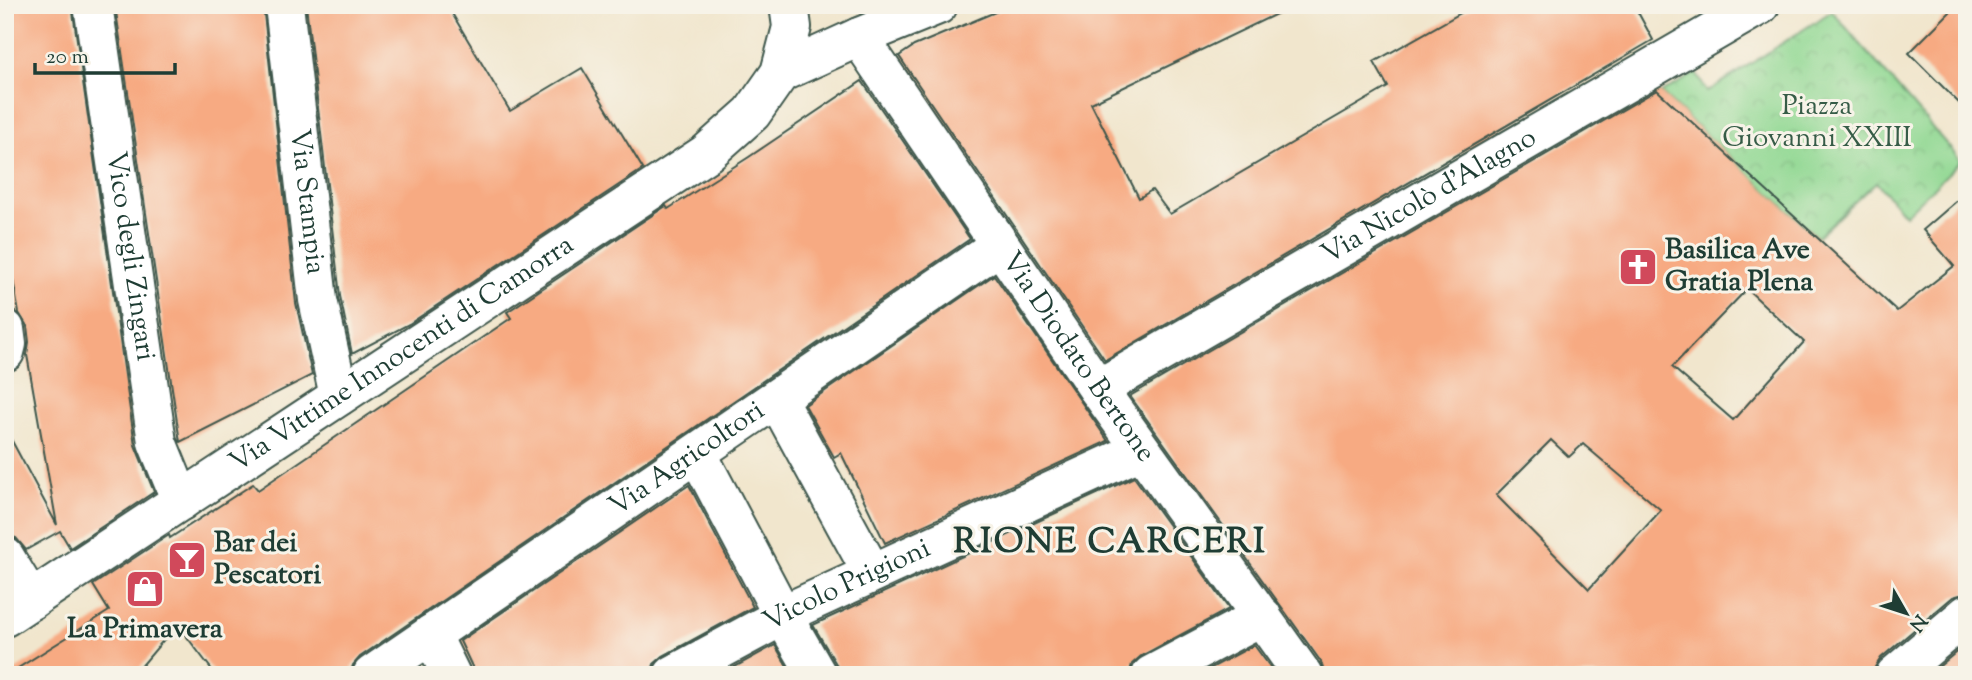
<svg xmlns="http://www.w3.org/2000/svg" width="1972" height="680" viewBox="0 0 1972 680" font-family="'Sorts Mill Goudy',serif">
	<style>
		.park { fill: url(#park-crowns); stroke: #588a64; stroke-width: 2 }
		.building { fill: #f7aa82; fill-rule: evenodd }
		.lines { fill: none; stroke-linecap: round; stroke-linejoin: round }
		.street-casing { stroke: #3e564b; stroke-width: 42 }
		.secondary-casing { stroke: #3e564b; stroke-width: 42 }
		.street { stroke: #fff; stroke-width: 38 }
		.secondary { stroke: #fff; stroke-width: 38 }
		.labels { text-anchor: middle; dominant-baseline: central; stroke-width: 6; stroke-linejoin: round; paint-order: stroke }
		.park-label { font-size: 28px; fill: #365c47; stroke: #f7f3e8 }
		.street-label { font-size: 28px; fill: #1f3d34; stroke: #f7f3e8 }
		.poi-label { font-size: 28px; font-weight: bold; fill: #1f3d34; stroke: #f7f3e8; text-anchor: start }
		.district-label { font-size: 35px; font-weight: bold; letter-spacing: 2px; fill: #1f3d34; stroke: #f7f3e8 }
	</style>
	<defs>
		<pattern id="park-crowns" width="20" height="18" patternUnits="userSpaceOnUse" patternTransform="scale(1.75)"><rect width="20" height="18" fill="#91d893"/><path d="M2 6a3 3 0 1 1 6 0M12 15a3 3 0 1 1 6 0" fill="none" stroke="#7dba7f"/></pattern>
	</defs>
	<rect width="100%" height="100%" fill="#f7f3e8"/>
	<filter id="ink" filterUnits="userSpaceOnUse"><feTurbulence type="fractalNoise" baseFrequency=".0143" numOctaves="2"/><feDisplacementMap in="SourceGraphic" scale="14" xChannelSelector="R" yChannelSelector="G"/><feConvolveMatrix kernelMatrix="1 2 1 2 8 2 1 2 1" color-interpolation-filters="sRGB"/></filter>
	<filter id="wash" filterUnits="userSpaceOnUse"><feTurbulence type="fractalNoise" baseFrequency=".00686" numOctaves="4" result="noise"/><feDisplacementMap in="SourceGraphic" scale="28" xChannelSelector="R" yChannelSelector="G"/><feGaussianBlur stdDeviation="1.57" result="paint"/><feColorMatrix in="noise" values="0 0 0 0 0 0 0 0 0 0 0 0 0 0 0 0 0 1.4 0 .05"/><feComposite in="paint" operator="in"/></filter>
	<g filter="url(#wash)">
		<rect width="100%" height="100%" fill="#f1e6cd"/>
		<polygon class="park" points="1832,11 1961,161 1905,215 1876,182 1817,237 1661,93 1696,73 1707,92"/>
		<g id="blocks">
			<g class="building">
				<polygon points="5,5 72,5 135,445 154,492 70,548 60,531 26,550 16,538 7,536 5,532 5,428 57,525 27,355 29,342 27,326 19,313 5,235"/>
				<polygon points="115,5 263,5 296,303 312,375 180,442"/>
				<polygon points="306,5 447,5 510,111 582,68 643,169 409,324 352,354 340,296"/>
				<polygon points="1012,5 1295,5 1091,103 1139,198 1152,190 1170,214 1388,87 1374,62 1475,5 1634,5 1653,40 1105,360 899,56 914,46"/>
				<polygon points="1957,5 1967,5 1967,111 1909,53"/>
				<polygon points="862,81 970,239 360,657 353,665 350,675 216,675 177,624 134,675 7,675 109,611 93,585 169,535 170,538 253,484 258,490 511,318 507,312 666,206 668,209 749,157"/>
				<path d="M1657,90L1897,311L1954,266L1923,230L1967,192V593L1953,597L1881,658L1875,667L1874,675H1325L1321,662L1130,396ZM1747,289L1804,342L1733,420L1672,367ZM1551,440L1569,457L1583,444L1661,510L1589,589L1496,495Z"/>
				<polygon points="994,275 1108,441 885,543 841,453 834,457 805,405"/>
				<polygon points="1134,477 1229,609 1141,656 1132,664 1129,675 839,675 836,664 813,625"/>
				<polygon points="689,485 753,607 663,656 654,664 651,675 476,675 460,641"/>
				<polygon points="1967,643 1967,675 1929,675"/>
				<polygon points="775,645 792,675 720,675"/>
				<polygon points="1254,645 1276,675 1198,675"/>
			</g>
		</g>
	</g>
	<g filter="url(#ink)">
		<use href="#blocks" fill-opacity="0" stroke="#3e564b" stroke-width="2"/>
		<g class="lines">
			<g class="street-casing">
				<g id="street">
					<path id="s1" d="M93,5L157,442L181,501"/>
					<path id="s2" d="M284,5L318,300L339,396"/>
					<path id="s3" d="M859,37L1098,389L1303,675"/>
					<polyline points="780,73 859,37 938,5"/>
					<polyline points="5,329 7,344 5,352"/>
					<path id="s4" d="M1098,389L1760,5"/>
					<polyline points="777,399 872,573"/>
					<polyline points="697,453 783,616 817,675"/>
					<polyline points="5,557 31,600"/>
					<polyline points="431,634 451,675"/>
					<path id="s5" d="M372,675L1000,245"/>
					<path id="s6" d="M673,675L799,607L1141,450"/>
					<polyline points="1151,675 1262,616"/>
				</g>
			</g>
			<g class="secondary-casing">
				<g id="secondary">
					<path id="s7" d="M5,617L707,153L752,113L780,73L792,27L789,5"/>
					<polyline points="1895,675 1967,614"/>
				</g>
			</g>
			<use href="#street" class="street"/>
			<use href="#secondary" class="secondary"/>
		</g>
	</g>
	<defs>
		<g id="church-square" transform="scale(2.0125)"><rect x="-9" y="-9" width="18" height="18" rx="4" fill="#d1495b" stroke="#f7f3e8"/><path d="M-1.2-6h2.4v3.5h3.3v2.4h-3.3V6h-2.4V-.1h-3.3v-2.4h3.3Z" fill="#fff"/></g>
		<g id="bar-square" transform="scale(2.0125)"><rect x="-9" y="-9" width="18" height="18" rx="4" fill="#d1495b" stroke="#f7f3e8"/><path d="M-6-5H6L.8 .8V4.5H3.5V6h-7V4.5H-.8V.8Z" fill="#fff"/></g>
		<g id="shop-square" transform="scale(2.0125)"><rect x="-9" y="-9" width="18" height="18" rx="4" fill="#d1495b" stroke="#f7f3e8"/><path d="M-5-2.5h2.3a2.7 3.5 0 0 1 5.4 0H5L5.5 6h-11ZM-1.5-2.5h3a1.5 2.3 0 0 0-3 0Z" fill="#fff"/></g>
	</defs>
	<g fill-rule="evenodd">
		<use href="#church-square" x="1638" y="267"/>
		<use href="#bar-square" x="187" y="560"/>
		<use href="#shop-square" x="145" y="589"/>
	</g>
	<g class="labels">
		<g class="park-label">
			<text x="1817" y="107">Piazza<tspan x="1817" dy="32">Giovanni XXIII</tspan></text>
		</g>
		<g class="street-label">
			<text stroke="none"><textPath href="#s4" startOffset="383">Via Nicolò d'Alagno</textPath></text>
			<text stroke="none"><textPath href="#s2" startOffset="198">Via Stampia</textPath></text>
			<text stroke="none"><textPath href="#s1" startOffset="254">Vico degli Zingari</textPath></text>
			<text stroke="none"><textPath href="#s7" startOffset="476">Via Vittime Innocenti di Camorra</textPath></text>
			<text stroke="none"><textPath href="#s3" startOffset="388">Via Diodato Bertone</textPath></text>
			<text stroke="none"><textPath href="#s5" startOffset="382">Via Agricoltori</textPath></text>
			<text stroke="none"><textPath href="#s6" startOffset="196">Vicolo Prigioni</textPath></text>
		</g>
		<g class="poi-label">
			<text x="1665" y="251">Basilica Ave<tspan x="1665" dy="32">Gratia Plena</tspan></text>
			<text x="214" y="544">Bar dei<tspan x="214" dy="32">Pescatori</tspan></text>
			<text x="145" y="630" text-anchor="middle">La Primavera</text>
		</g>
		<g class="district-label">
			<text x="1110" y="543">RIONE CARCERI</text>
		</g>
	</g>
	<rect width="1972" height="680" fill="none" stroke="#f7f3e8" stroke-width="28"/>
	<g transform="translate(1906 613) rotate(129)" stroke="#f7f3e8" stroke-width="5" paint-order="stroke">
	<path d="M0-5L12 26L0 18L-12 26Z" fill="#1f3d34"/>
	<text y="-10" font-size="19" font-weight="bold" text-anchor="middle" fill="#1f3d34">N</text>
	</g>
	<path d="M35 63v10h140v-10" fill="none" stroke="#1f3d34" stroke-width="3.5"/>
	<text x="46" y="63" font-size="21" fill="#1f3d34" stroke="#f7f3e8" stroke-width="5" paint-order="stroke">20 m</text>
</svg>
